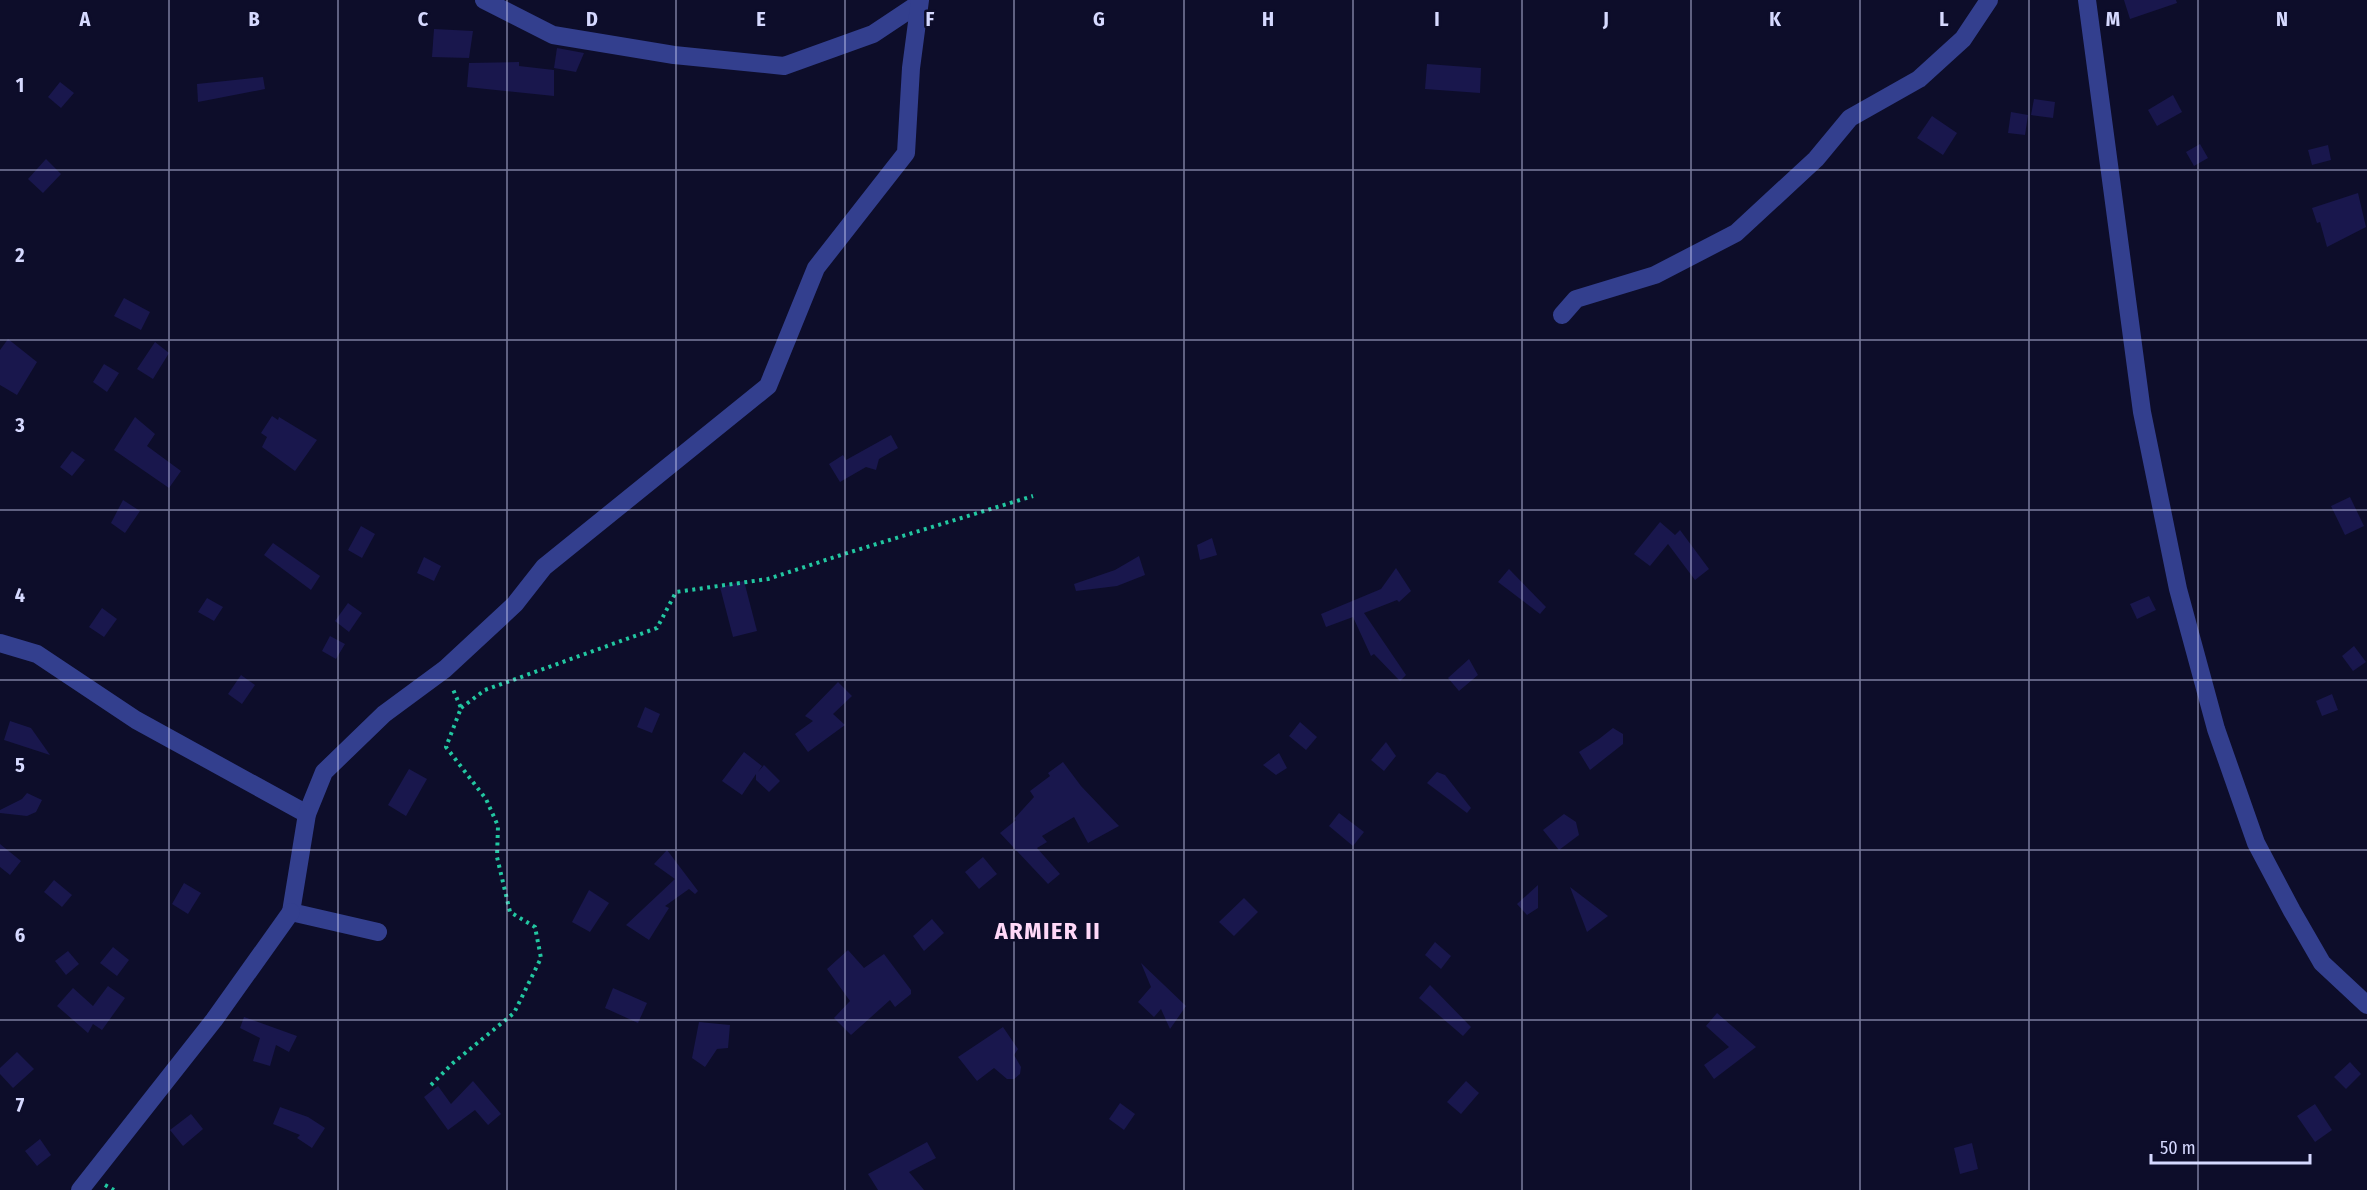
<svg xmlns="http://www.w3.org/2000/svg" width="2367" height="1190" viewBox="0 0 2367 1190" font-family="'Fira Sans Condensed',sans-serif">
	<style>
		.building { fill: #19174d }
		.lines { fill: none; stroke-linecap: round; stroke-linejoin: round }
		.path { stroke: #22c7a1; stroke-width: 4; stroke-dasharray: 3 4.5; stroke-linecap: butt }
		.minor { stroke: #333f8e; stroke-width: 18 }
		.grid { fill: none; stroke: #d6d9ff; stroke-width: 1.5; stroke-opacity: 0.55 }
		.labels { text-anchor: middle; dominant-baseline: central; stroke-width: 5; stroke-linejoin: round; paint-order: stroke }
		.district-label { font-size: 24px; font-weight: bold; letter-spacing: 1.5px; fill: #ffd8f8; stroke: #0d0d2a }
		.grid-label { font-size: 20px; text-anchor: middle; font-weight: bold; fill: #d6d9ff; stroke: #0d0d2a; stroke-width: 5; stroke-linejoin: round; paint-order: stroke }
	</style>
	<rect width="100%" height="100%" fill="#0d0d2a"/>
	<g class="building">
		<polygon points="2124,0 2176,0 2177,3 2130,19"/>
		<polygon points="434,29 473,31 469,58 432,57"/>
		<polygon points="557,48 584,53 576,72 554,68"/>
		<polygon points="519,62 519,66 554,70 554,96 467,87 469,63"/>
		<polygon points="1427,64 1481,68 1480,93 1425,89"/>
		<polygon points="263,77 265,89 198,102 197,84"/>
		<polygon points="60,82 74,93 61,108 48,97"/>
		<polygon points="2173,95 2182,112 2157,126 2148,110"/>
		<polygon points="2034,99 2055,102 2053,118 2031,115"/>
		<polygon points="2011,112 2028,115 2025,135 2008,133"/>
		<polygon points="1932,116 1957,133 1943,155 1917,138"/>
		<polygon points="2200,144 2208,158 2194,166 2186,152"/>
		<polygon points="2328,145 2331,160 2312,165 2308,150"/>
		<polygon points="46,159 61,174 43,193 28,179"/>
		<polygon points="2358,193 2366,227 2327,247 2320,222 2317,223 2312,208"/>
		<polygon points="124,298 150,312 141,330 114,316"/>
		<polygon points="8,339 37,362 17,395 0,385 0,350"/>
		<polygon points="155,342 169,353 153,379 137,369"/>
		<polygon points="104,364 119,373 107,392 93,382"/>
		<polygon points="272,416 278,420 279,417 317,440 295,471 262,447 267,437 261,433"/>
		<polygon points="135,417 155,434 147,446 181,471 169,488 114,450"/>
		<polygon points="891,435 898,448 879,459 876,470 866,467 840,482 829,464 843,455 846,460"/>
		<polygon points="72,451 85,460 72,476 60,467"/>
		<polygon points="2350,497 2364,526 2345,535 2331,506"/>
		<polygon points="123,500 140,511 125,533 111,523"/>
		<polygon points="1660,522 1675,535 1680,530 1709,569 1695,580 1668,544 1650,566 1634,554"/>
		<polygon points="361,526 375,534 362,558 348,550"/>
		<polygon points="1212,538 1217,555 1200,560 1197,545"/>
		<polygon points="273,543 320,576 311,590 264,555"/>
		<polygon points="1139,556 1145,575 1117,586 1076,591 1074,584 1115,570"/>
		<polygon points="424,557 441,566 434,581 417,573"/>
		<polygon points="1396,568 1411,591 1399,602 1397,600 1364,613 1406,675 1400,681 1374,654 1371,656 1353,617 1326,627 1321,614 1381,589"/>
		<polygon points="1509,569 1546,607 1540,614 1498,582"/>
		<polygon points="744,581 757,631 733,637 720,587"/>
		<polygon points="2149,596 2156,610 2137,619 2130,604"/>
		<polygon points="207,598 223,607 214,621 198,612"/>
		<polygon points="348,603 362,613 349,632 335,621"/>
		<polygon points="102,608 117,619 104,637 89,627"/>
		<polygon points="330,636 345,644 336,659 322,651"/>
		<polygon points="2354,646 2366,662 2353,671 2342,656"/>
		<polygon points="1469,659 1478,675 1459,691 1448,678"/>
		<polygon points="241,675 255,685 242,704 228,694"/>
		<polygon points="838,682 852,696 833,714 845,725 808,752 795,734 813,721 805,716"/>
		<polygon points="2332,694 2338,710 2322,716 2316,701"/>
		<polygon points="645,707 660,714 652,733 637,727"/>
		<polygon points="10,721 31,728 50,755 4,740"/>
		<polygon points="1300,722 1317,737 1306,750 1289,736"/>
		<polygon points="1613,728 1623,734 1623,744 1590,770 1579,752 1599,739"/>
		<polygon points="1386,742 1396,756 1384,771 1371,760"/>
		<polygon points="744,752 762,766 758,772 764,765 780,781 769,792 756,780 756,774 742,795 722,781"/>
		<polygon points="1279,753 1287,768 1276,775 1263,765"/>
		<polygon points="1063,762 1081,786 1119,826 1088,843 1074,817 1042,836 1047,842 1037,848 1060,874 1048,884 1000,833 1016,820 1014,819 1034,797 1030,791 1050,776 1048,773"/>
		<polygon points="409,769 427,779 406,816 388,805"/>
		<polygon points="1437,772 1445,775 1471,808 1467,813 1427,783"/>
		<polygon points="27,793 42,800 36,812 27,816 0,813 0,810 22,799"/>
		<polygon points="1339,813 1364,832 1353,846 1329,826"/>
		<polygon points="1564,814 1576,822 1579,835 1559,850 1543,830"/>
		<polygon points="0,844 21,861 10,875 0,867"/>
		<polygon points="667,850 698,891 695,894 689,889 665,906 669,908 649,940 626,925 675,879 654,864"/>
		<polygon points="983,857 997,874 979,889 965,872"/>
		<polygon points="54,880 72,895 62,907 44,892"/>
		<polygon points="184,883 201,893 188,914 172,904"/>
		<polygon points="1538,885 1538,908 1527,915 1517,904"/>
		<polygon points="1570,887 1608,916 1587,932"/>
		<polygon points="589,890 609,903 590,932 572,922"/>
		<polygon points="1244,898 1258,912 1234,936 1219,922"/>
		<polygon points="932,919 944,933 924,951 913,936"/>
		<polygon points="1435,942 1451,956 1441,969 1425,955"/>
		<polygon points="113,947 129,960 117,976 100,963"/>
		<polygon points="848,950 864,968 884,954 911,990 911,994 895,1007 890,1000 851,1035 834,1018 850,1001 827,969"/>
		<polygon points="68,951 79,964 66,975 55,961"/>
		<polygon points="1141,963 1186,1006 1170,1029 1161,1009 1154,1017 1138,1002 1151,987"/>
		<polygon points="1430,985 1471,1027 1463,1036 1419,998"/>
		<polygon points="108,986 125,998 102,1030 93,1024 88,1033 57,1006 73,988 93,1006"/>
		<polygon points="613,988 647,1003 638,1023 605,1008"/>
		<polygon points="1717,1013 1756,1047 1714,1079 1704,1065 1729,1047 1706,1026"/>
		<polygon points="244,1017 297,1036 289,1052 276,1045 270,1066 253,1061 260,1038 240,1028"/>
		<polygon points="699,1022 730,1025 728,1048 717,1049 705,1067 692,1058"/>
		<polygon points="1003,1027 1018,1049 1014,1055 1021,1067 1020,1074 1014,1079 1007,1079 994,1068 977,1081 958,1057"/>
		<polygon points="17,1052 34,1069 13,1088 0,1074 0,1068"/>
		<polygon points="2350,1062 2361,1074 2346,1089 2334,1077"/>
		<polygon points="473,1081 501,1114 488,1125 475,1110 448,1130 424,1097 438,1086 451,1104"/>
		<polygon points="1466,1081 1479,1093 1461,1114 1447,1102"/>
		<polygon points="1120,1103 1135,1114 1124,1130 1109,1119"/>
		<polygon points="2315,1104 2332,1130 2315,1142 2297,1116"/>
		<polygon points="280,1107 308,1117 325,1128 312,1148 297,1138 300,1135 273,1124"/>
		<polygon points="191,1114 203,1129 183,1146 170,1130"/>
		<polygon points="40,1139 51,1155 37,1166 25,1151"/>
		<polygon points="927,1142 936,1158 909,1172 924,1190 878,1190 868,1174"/>
		<polygon points="1972,1143 1978,1169 1960,1174 1954,1148"/>
	</g>
	<g class="lines">
		<g class="path">
			<polyline points="461,708 485,690 657,628 676,592 768,579 844,554 1033,496"/>
			<polyline points="431,1085 453,1063 514,1013 541,958 535,927 510,912 497,857 498,826 486,799 446,747 461,708 452,687"/>
			<polyline points="105,1185 114,1190"/>
		</g>
		<g class="minor">
			<polyline points="484,0 553,35 674,55 784,66 873,34 918,4"/>
			<polyline points="2087,0 2142,412 2178,589 2216,729 2256,843 2292,911 2322,963 2367,1005"/>
			<polyline points="1562,315 1576,299 1655,275 1736,233 1816,159 1850,118 1919,79 1963,39 1989,0"/>
			<polyline points="0,643 37,654 136,720 307,814"/>
			<polyline points="378,932 291,912 307,814 324,772 384,714 445,669 515,604 544,567 768,386 816,268 906,153 911,68 920,0"/>
			<polyline points="80,1190 214,1020 291,912"/>
		</g>
	</g>
	<path class="grid" d="M169,0V1190M338,0V1190M507,0V1190M676,0V1190M845,0V1190M1014,0V1190M1184,0V1190M1353,0V1190M1522,0V1190M1691,0V1190M1860,0V1190M2029,0V1190M2198,0V1190M0,170H2367M0,340H2367M0,510H2367M0,680H2367M0,850H2367M0,1020H2367"/>
	<g class="labels">
		<g class="district-label">
			<text x="1048" y="931">ARMIER II</text>
		</g>
	</g>
	<g class="grid-label">
		<text x="85" y="26">A</text>
		<text x="254" y="26">B</text>
		<text x="423" y="26">C</text>
		<text x="592" y="26">D</text>
		<text x="761" y="26">E</text>
		<text x="930" y="26">F</text>
		<text x="1099" y="26">G</text>
		<text x="1268" y="26">H</text>
		<text x="1437" y="26">I</text>
		<text x="1606" y="26">J</text>
		<text x="1775" y="26">K</text>
		<text x="1944" y="26">L</text>
		<text x="2113" y="26">M</text>
		<text x="2282" y="26">N</text>
		<text x="20" y="92">1</text>
		<text x="20" y="262">2</text>
		<text x="20" y="432">3</text>
		<text x="20" y="602">4</text>
		<text x="20" y="772">5</text>
		<text x="20" y="942">6</text>
		<text x="20" y="1112">7</text>
	</g>
	<path d="M2151 1154v9h159v-9" fill="none" stroke="#d6d9ff" stroke-width="3"/>
	<text x="2160" y="1154" font-size="18" fill="#d6d9ff" stroke="#0d0d2a" stroke-width="4.5" paint-order="stroke">50 m</text>
</svg>
